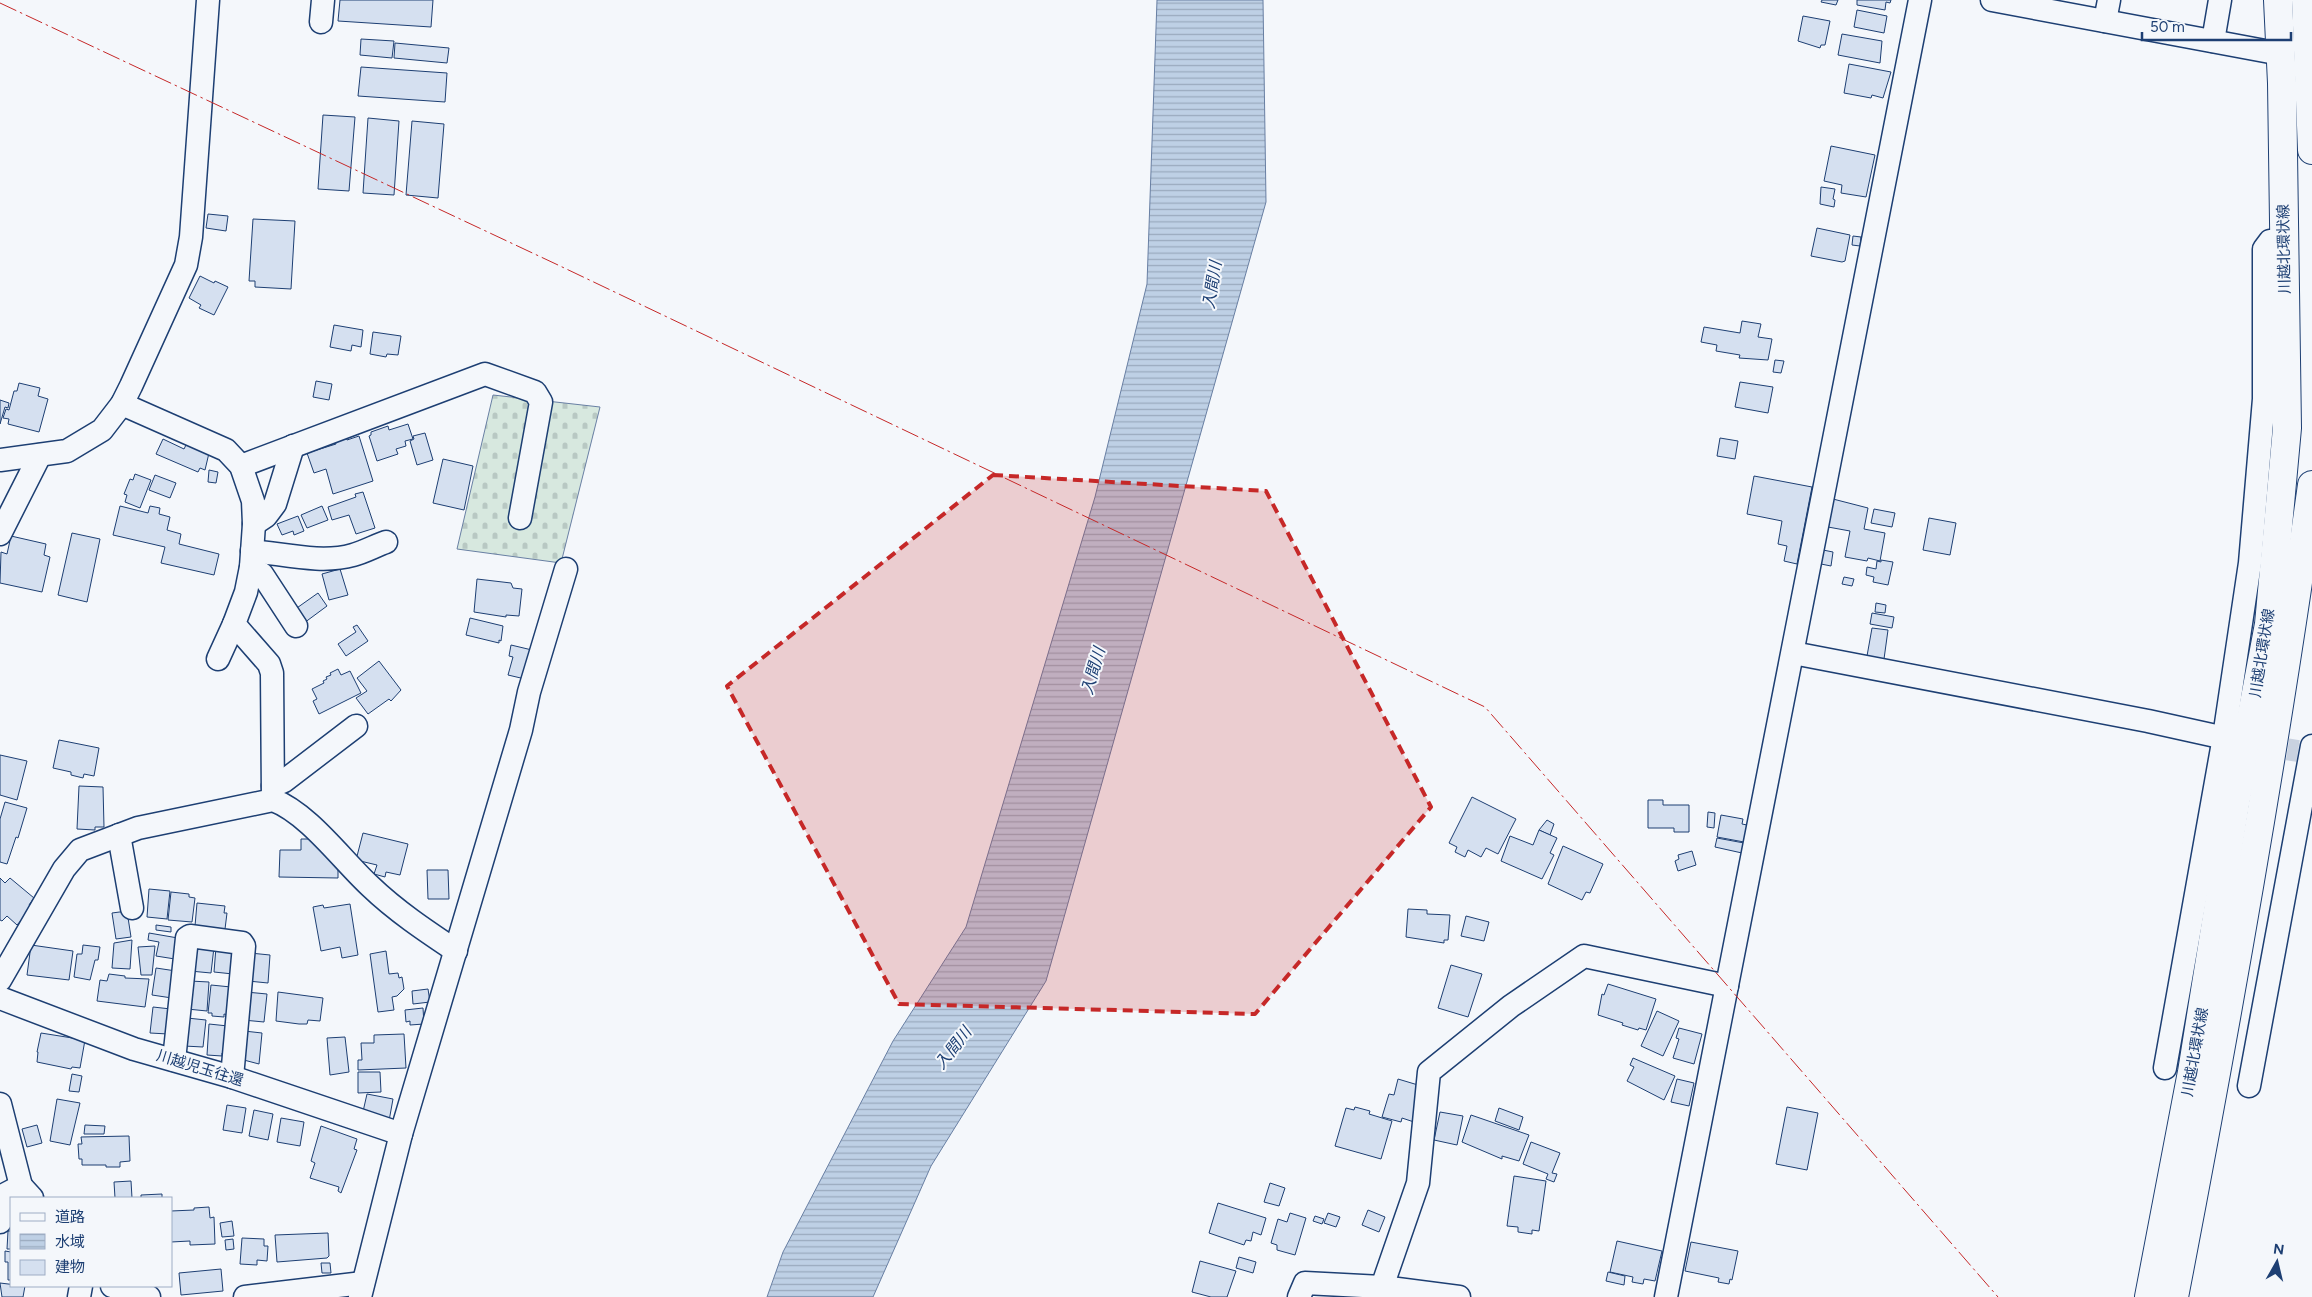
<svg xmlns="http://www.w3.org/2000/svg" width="2312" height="1297" viewBox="0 0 2312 1297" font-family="Figtree,'Noto Sans JP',sans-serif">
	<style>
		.cemetery { fill: url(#cemetery-stones); stroke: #687fa3 }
		.water { fill: url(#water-rules); stroke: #687fa3 }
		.building { fill: #d5e0f0; stroke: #1d3f73 }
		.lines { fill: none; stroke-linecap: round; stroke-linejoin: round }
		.minor-tunnel { stroke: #c9d2e0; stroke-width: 22; stroke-dasharray: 22 11; stroke-linecap: butt }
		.minor-casing { stroke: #1d3f73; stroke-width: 25 }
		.major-casing { stroke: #1d3f73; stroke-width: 30 }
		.minor { stroke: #f4f7fb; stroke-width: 22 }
		.major { stroke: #f4f7fb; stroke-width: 28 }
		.power { stroke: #c62828; stroke-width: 1; stroke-dasharray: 18 4 2.5 4; stroke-linecap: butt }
		.marked { fill: #c62828; fill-opacity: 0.2; stroke: #c62828; stroke-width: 4; stroke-dasharray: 10 6; stroke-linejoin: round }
		.labels { text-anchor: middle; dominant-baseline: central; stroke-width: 4; stroke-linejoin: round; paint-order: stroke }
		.street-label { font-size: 15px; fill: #1d3f73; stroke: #f4f7fb }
		.water-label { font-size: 16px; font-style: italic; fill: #1d3f73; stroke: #f4f7fb }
	</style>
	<defs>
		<pattern id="cemetery-stones" width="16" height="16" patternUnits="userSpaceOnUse" patternTransform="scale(1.25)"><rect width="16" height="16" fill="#d7e8df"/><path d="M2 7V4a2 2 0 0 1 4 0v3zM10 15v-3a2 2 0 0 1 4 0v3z" fill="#b8c8c3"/></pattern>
		<pattern id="water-rules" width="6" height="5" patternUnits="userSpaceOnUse" patternTransform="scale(1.25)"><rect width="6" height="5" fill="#bed0e5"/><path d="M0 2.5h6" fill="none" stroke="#9aaabe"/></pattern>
	</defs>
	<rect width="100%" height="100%" fill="#f4f7fb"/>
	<polygon class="cemetery" points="493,395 600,407 561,563 457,549"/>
	<polygon class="water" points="1157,0 1263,0 1266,202 1046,981 931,1166 873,1297 767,1297 783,1252 893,1041 966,927 1095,497 1147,284"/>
	<g class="building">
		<polygon points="340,0 433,0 431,27 338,21"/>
		<polygon points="1822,0 1838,0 1836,5 1821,2"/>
		<polygon points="1857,0 1891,0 1890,3 1886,2 1885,10 1857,5"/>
		<polygon points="1857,10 1887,16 1884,33 1854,27"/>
		<polygon points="1803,16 1830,21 1825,45 1821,45 1820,48 1798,41"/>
		<polygon points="1842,34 1882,41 1880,63 1838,55"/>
		<polygon points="361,39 394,41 392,58 360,55"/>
		<polygon points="395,43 449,48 447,63 394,58"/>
		<polygon points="1849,64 1891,72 1883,98 1872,95 1871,98 1844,93"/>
		<polygon points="361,67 447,73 445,102 358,96"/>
		<polygon points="323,115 355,117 349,191 318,189"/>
		<polygon points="368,118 399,121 394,195 363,193"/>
		<polygon points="412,121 444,124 438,198 406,195"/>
		<polygon points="1831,146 1875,155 1866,197 1841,193 1842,185 1824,181"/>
		<polygon points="1821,187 1835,189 1833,199 1835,200 1834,207 1820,204"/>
		<polygon points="208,214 228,216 226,231 206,228"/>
		<polygon points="253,219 295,221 291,289 255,287 255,281 249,281"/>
		<polygon points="1817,228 1850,235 1845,261 1842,262 1811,256"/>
		<polygon points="1853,236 1861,237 1860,246 1852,245"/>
		<polygon points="200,276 214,283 215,281 228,287 214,315 199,308 201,305 189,298"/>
		<polygon points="1742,321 1761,324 1758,337 1772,339 1768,360 1739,358 1740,355 1716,351 1717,345 1701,342 1704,327 1740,333"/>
		<polygon points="334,325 363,330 361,347 352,345 351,351 330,347"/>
		<polygon points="373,332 401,336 398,355 387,354 386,357 370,354"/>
		<polygon points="1775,360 1784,361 1781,373 1773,372"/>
		<polygon points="316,381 332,384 329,400 313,397"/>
		<polygon points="1740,382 1773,387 1768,413 1735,407"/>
		<polygon points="19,383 40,388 38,396 48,399 39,432 8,424 9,419 3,418 6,409 9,410 14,391 17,391"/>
		<polygon points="0,400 9,403 8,408 5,407 0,424"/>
		<polygon points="408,424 413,439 405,441 406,446 396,449 398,454 377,461 369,436 371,435 371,432 388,426 389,430"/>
		<polygon points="425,433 433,460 417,465 410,441 414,439 413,436"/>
		<polygon points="359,436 373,481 333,494 326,469 314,473 307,453 336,444 335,441 346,437 347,440"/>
		<polygon points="1720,438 1738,441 1735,459 1717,456"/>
		<polygon points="163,439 184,449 187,443 209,453 205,470 200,468 198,472 156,454"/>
		<polygon points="443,459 473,466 464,510 433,503"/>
		<polygon points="209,470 218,472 216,483 208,482"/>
		<polygon points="135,474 151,480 140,508 125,502 127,495 124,494 130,479 133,480"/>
		<polygon points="155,475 176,483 170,498 149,490"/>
		<polygon points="1754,476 1812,487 1797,564 1784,561 1787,546 1778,544 1782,521 1747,514"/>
		<polygon points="363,492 375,528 356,534 349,515 332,520 328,507 356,497 355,494"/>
		<polygon points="1833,499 1868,508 1864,529 1885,533 1880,561 1868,558 1867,561 1845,557 1850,531 1828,527"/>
		<polygon points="120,506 148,513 150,506 160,508 159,514 170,517 167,530 181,534 179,544 219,554 214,575 161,563 165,547 113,535"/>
		<polygon points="322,506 328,520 307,528 301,515"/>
		<polygon points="1874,509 1895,513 1892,527 1871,523"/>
		<polygon points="298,516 304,531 294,535 293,531 282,535 277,524"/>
		<polygon points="1929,518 1956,523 1950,555 1923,550"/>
		<polygon points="72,533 100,539 87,602 58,595"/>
		<polygon points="11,536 46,544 44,555 50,557 42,592 0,583 1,552 7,554"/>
		<polygon points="1823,550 1833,552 1831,566 1821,564"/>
		<polygon points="1881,560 1893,562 1888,585 1873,582 1874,577 1866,575 1867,567 1876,569 1877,561 1881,562"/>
		<polygon points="340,569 348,595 329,600 322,574"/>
		<polygon points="1844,577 1854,579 1852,586 1842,584"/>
		<polygon points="477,579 511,583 513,588 522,589 519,616 506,615 506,617 474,612"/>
		<polygon points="318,593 327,606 304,623 294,610"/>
		<polygon points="1876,603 1886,605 1885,613 1875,612"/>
		<polygon points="1872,613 1894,617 1892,628 1870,624"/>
		<polygon points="470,618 503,626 501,641 499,640 499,643 466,635"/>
		<polygon points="357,625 368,641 346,656 338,644 356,632 353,627"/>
		<polygon points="1872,628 1888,630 1884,659 1867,656"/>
		<polygon points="511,645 532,650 525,679 508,675 513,657 509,656"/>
		<polygon points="379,661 401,690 391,701 389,699 368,714 356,698 367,691 357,678"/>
		<polygon points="338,669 341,675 350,671 361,693 319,714 313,701 317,699 312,689 324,683 323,681 327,679 326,677 331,675 330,673"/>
		<polygon points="59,740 99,748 94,776 84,774 83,778 71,775 71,772 53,768"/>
		<polygon points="0,755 27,761 17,800 0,795"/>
		<polygon points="79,786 103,787 104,827 95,827 95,830 77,829"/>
		<polygon points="1472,797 1516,819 1498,854 1486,848 1481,857 1468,850 1465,857 1455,852 1457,847 1449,843"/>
		<polygon points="1648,800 1663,800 1663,805 1689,805 1689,832 1674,832 1674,828 1648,828"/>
		<polygon points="5,802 27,808 18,838 16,837 7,864 0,862 0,819"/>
		<polygon points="1708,812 1715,813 1714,828 1707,827"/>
		<polygon points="1721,815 1743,819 1742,824 1747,825 1744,842 1717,837"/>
		<polygon points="1547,820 1554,824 1550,835 1539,830"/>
		<polygon points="1539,830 1557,838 1550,853 1554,855 1542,879 1501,861 1510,836 1533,845"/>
		<polygon points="363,833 408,844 400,875 386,872 385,877 374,874 377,865 356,860"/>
		<polygon points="1717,838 1744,843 1742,853 1715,847"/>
		<polygon points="301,839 313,839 319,843 319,850 325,851 338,863 338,878 279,877 280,850 301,850"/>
		<polygon points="1563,846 1603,864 1590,893 1586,892 1582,900 1548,884"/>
		<polygon points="1692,851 1696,865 1678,871 1675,861 1679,859 1678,855"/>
		<polygon points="427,870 448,870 449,899 428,899"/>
		<polygon points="0,878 5,883 10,878 34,898 29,905 32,908 17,925 7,916 2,921 0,920"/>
		<polygon points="149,889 170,891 167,919 147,917"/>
		<polygon points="171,892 189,894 189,897 195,898 192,922 168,920"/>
		<polygon points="197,903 225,906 224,913 227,913 225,929 195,926"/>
		<polygon points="350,904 358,955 342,958 340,947 321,951 313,907 323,905 324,908"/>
		<polygon points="1408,909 1427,910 1427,914 1450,915 1448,940 1444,940 1444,943 1406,937"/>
		<polygon points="127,911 131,937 116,939 112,913"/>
		<polygon points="1466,916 1489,922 1484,941 1461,936"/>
		<polygon points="156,925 171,927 171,932 156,930"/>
		<polygon points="149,933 178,938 175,959 156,956 159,942 148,940"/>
		<polygon points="132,940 130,969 112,968 114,943"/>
		<polygon points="31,945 73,951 69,980 27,975"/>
		<polygon points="83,945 100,947 98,960 95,960 90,980 74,977 77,954 82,954"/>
		<polygon points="196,945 214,947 211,973 190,971"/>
		<polygon points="155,946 152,975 141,975 138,947"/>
		<polygon points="216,947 235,951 233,974 214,972"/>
		<polygon points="386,951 389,974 398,973 399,978 402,977 404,989 397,996 392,997 394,1010 378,1012 370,954"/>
		<polygon points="250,953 270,955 268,983 248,981"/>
		<polygon points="1451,965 1482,974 1468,1017 1438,1008"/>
		<polygon points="156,968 176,971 172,998 152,995"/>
		<polygon points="109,974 125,976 125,978 149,979 145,1007 97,1001 100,980 107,981"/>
		<polygon points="190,981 209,982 207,1011 187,1009"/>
		<polygon points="1608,984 1656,999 1646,1030 1639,1028 1638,1030 1622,1025 1623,1023 1598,1015 1602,994 1604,995"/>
		<polygon points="211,985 231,987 228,1015 224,1014 224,1017 212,1016 212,1013 208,1013"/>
		<polygon points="428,989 430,1002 413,1004 412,991"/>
		<polygon points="246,992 267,994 264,1022 243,1020"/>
		<polygon points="278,992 323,998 320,1021 308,1020 307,1024 299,1024 276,1021"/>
		<polygon points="153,1007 171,1009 168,1034 150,1033"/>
		<polygon points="423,1008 424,1024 410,1025 410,1021 406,1022 405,1010"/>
		<polygon points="1657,1011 1679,1021 1663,1056 1641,1046"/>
		<polygon points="187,1018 206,1020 203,1047 184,1046"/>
		<polygon points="209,1024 228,1026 225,1053 222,1053 222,1056 207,1055"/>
		<polygon points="1679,1028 1702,1034 1694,1064 1673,1058 1679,1039 1676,1038"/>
		<polygon points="244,1031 262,1033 259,1064 240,1059"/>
		<polygon points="41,1033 85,1040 80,1068 72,1067 71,1069 37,1062 38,1052 37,1052"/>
		<polygon points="404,1034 406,1068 358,1070 358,1060 362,1060 361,1043 374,1043 374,1035"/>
		<polygon points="345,1037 349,1072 330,1075 327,1038"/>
		<polygon points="1633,1058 1675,1076 1664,1100 1627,1081 1634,1067 1630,1065"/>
		<polygon points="358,1072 380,1072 381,1092 358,1093"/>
		<polygon points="72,1074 82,1076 79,1092 69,1091"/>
		<polygon points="1398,1079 1418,1085 1414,1122 1402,1118 1401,1122 1382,1117 1389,1094 1394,1095"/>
		<polygon points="1677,1079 1694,1083 1689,1106 1671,1102"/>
		<polygon points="367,1094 393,1099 389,1121 362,1116"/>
		<polygon points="57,1099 80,1103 70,1145 50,1141"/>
		<polygon points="227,1105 246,1108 242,1133 223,1130"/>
		<polygon points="1355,1107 1370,1111 1369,1114 1392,1121 1381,1159 1335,1146 1346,1108 1354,1110"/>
		<polygon points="1787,1107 1818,1113 1807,1170 1776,1164"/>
		<polygon points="1499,1108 1523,1117 1519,1130 1495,1121"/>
		<polygon points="254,1110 273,1114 268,1140 249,1136"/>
		<polygon points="1440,1112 1463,1116 1457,1145 1434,1140"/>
		<polygon points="1471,1115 1529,1135 1519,1161 1502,1156 1502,1159 1462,1142"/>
		<polygon points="281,1118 304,1122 300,1146 277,1142"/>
		<polygon points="37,1125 42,1143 27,1147 22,1129"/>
		<polygon points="85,1125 105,1126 104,1134 84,1134"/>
		<polygon points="321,1126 357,1139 354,1149 357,1150 341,1193 338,1191 339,1187 310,1178 315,1163 311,1161"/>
		<polygon points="129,1136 130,1161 120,1162 120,1167 106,1167 106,1165 82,1165 82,1159 79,1159 78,1144 82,1144 81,1137"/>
		<polygon points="1531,1142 1560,1153 1552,1173 1557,1174 1554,1182 1546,1179 1548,1174 1523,1164"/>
		<polygon points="1514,1176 1546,1181 1539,1231 1532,1230 1532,1234 1518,1232 1518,1227 1507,1226"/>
		<polygon points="131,1181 132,1198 115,1198 114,1182"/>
		<polygon points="1270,1183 1285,1188 1279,1206 1264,1202"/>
		<polygon points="162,1194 162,1198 141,1198 141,1195"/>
		<polygon points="1218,1203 1266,1218 1261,1235 1253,1232 1251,1241 1246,1240 1244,1245 1209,1233"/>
		<polygon points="209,1207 210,1218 214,1217 215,1244 190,1245 190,1241 171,1242 171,1211 194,1210 194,1208"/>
		<polygon points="1368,1210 1385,1217 1379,1232 1362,1225"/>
		<polygon points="1290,1213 1306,1218 1295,1255 1277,1250 1277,1245 1271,1243 1278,1219 1287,1222"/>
		<polygon points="1328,1213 1340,1217 1336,1227 1324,1223"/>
		<polygon points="1315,1216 1324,1219 1322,1224 1313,1221"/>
		<polygon points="232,1221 234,1236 222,1237 220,1223"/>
		<polygon points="8,1231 11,1231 11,1249 7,1249"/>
		<polygon points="328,1233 329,1256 327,1258 277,1262 275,1235"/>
		<polygon points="242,1238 264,1239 264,1246 268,1246 267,1261 257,1260 257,1265 240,1264"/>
		<polygon points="233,1239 234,1249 226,1250 225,1240"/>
		<polygon points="1617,1241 1662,1251 1655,1281 1644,1279 1643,1284 1632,1282 1633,1277 1610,1272"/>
		<polygon points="1691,1242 1738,1251 1732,1280 1730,1279 1729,1284 1718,1282 1719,1278 1685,1271"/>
		<polygon points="5,1251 11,1252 11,1280 8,1280 8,1262 5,1262"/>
		<polygon points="1239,1257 1256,1262 1253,1273 1236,1268"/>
		<polygon points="1200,1261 1236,1271 1227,1297 1211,1297 1192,1292"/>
		<polygon points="321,1263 330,1263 331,1273 322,1273"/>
		<polygon points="221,1269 223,1291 181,1295 179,1273"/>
		<polygon points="1608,1272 1625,1276 1624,1285 1606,1281"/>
		<polygon points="0,1283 25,1286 23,1297 2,1297"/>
	</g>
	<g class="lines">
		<polyline class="minor-tunnel" points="2255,744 2298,751"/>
		<g class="minor-casing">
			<g id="minor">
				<polyline points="1992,0 2281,54"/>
				<polyline points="2105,21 2109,0"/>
				<polyline points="321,22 323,0"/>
				<polyline points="2213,41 2220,0"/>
				<polyline points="122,404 226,450 241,466 253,501 254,524 251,567 246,592 234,624 269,664 272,673 273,800"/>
				<polyline points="0,460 67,451 102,430 122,404 131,386 186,265 191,237 208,0"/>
				<polyline points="241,466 485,374 535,392 541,402 520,518"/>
				<polyline points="254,524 266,516 275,504 293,446"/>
				<polyline points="0,534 40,455"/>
				<path d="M252,551C284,554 322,564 353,555C364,552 375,546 386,542"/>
				<polyline points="251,567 262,574 296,626"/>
				<polyline points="1793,653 2148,721 2234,740"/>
				<polyline points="218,659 234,624"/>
				<polyline points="273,786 284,781 356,726"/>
				<polyline points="119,835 132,908"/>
				<path d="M0,980L64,869L80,850L138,828L273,800C308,813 342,860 370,886C396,911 426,931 456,951"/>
				<polyline points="0,998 134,1049 232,1077 401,1134"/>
				<polyline points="174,1060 187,938 190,936 242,943 244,946 232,1077"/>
				<polyline points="2165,1068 2224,737 2250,563 2264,399 2264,249 2270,241 2284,240"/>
				<polyline points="2249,1086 2312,746"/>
				<polyline points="0,1104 21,1186"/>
				<polyline points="0,1197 21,1186 32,1198"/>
				<polyline points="0,1222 2,1207 0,1197"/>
				<polyline points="112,1286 149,1297"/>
				<polyline points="1382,1287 1418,1183 1429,1072 1511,1006 1584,956 1727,986"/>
				<polyline points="79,1297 81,1286"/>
				<polyline points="245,1297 363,1283"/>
				<polyline points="360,1297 401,1134 521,730 529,692 566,569"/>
				<polyline points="1299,1297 1305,1283 1382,1287 1459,1297"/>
				<polyline points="1666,1297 1920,0"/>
			</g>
		</g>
		<g class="major-casing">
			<g id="major">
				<polyline points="2306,0 2312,150"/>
				<polyline points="2149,1297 2192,1072 2235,804 2269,624 2287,428 2282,83 2278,0"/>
				<path d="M2174,1297C2226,1027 2274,757 2312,485"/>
			</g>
		</g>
		<use href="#minor" class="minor"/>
		<use href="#major" class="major"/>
		<polyline class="power" points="0,3 558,265 1485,707 1998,1297"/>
	</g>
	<path class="marked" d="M993,475L1266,491L1431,807L1255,1014L899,1004L727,686Z"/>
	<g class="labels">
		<g class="street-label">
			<text transform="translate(2284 249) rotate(-91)">川越北環状線</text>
			<text transform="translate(2262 653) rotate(-81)">川越北環状線</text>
			<text transform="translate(2195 1052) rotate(-80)">川越北環状線</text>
			<text transform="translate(200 1068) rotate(17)">川越児玉往還</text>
		</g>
		<g class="water-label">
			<text transform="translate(1212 285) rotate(-81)">入間川</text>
			<text transform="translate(1093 671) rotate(-74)">入間川</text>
			<text transform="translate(953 1048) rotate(-52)">入間川</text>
		</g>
	</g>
	<rect x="10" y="1197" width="162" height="90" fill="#f4f7fb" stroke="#9eadc5"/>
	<rect x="20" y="1213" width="25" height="8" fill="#f4f7fb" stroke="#9eadc5"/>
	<text x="55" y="1222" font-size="15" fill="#1d3f73">道路</text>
	<rect x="20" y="1234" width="25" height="15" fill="url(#water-rules)" stroke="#9eadc5"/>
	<text x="55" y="1247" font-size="15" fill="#1d3f73">水域</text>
	<rect x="20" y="1260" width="25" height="15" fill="#d5e0f0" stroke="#9eadc5"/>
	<text x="55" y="1272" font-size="15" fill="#1d3f73">建物</text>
	<g transform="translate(2277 1262) rotate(8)" stroke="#f4f7fb" stroke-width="4" paint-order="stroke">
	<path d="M0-4L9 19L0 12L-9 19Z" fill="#1d3f73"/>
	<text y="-8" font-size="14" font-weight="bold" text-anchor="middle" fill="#1d3f73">N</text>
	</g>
	<path d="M2142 32v8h149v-8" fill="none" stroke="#1d3f73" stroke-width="2.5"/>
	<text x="2150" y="32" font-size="15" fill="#1d3f73" stroke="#f4f7fb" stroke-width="4" paint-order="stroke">50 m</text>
</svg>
